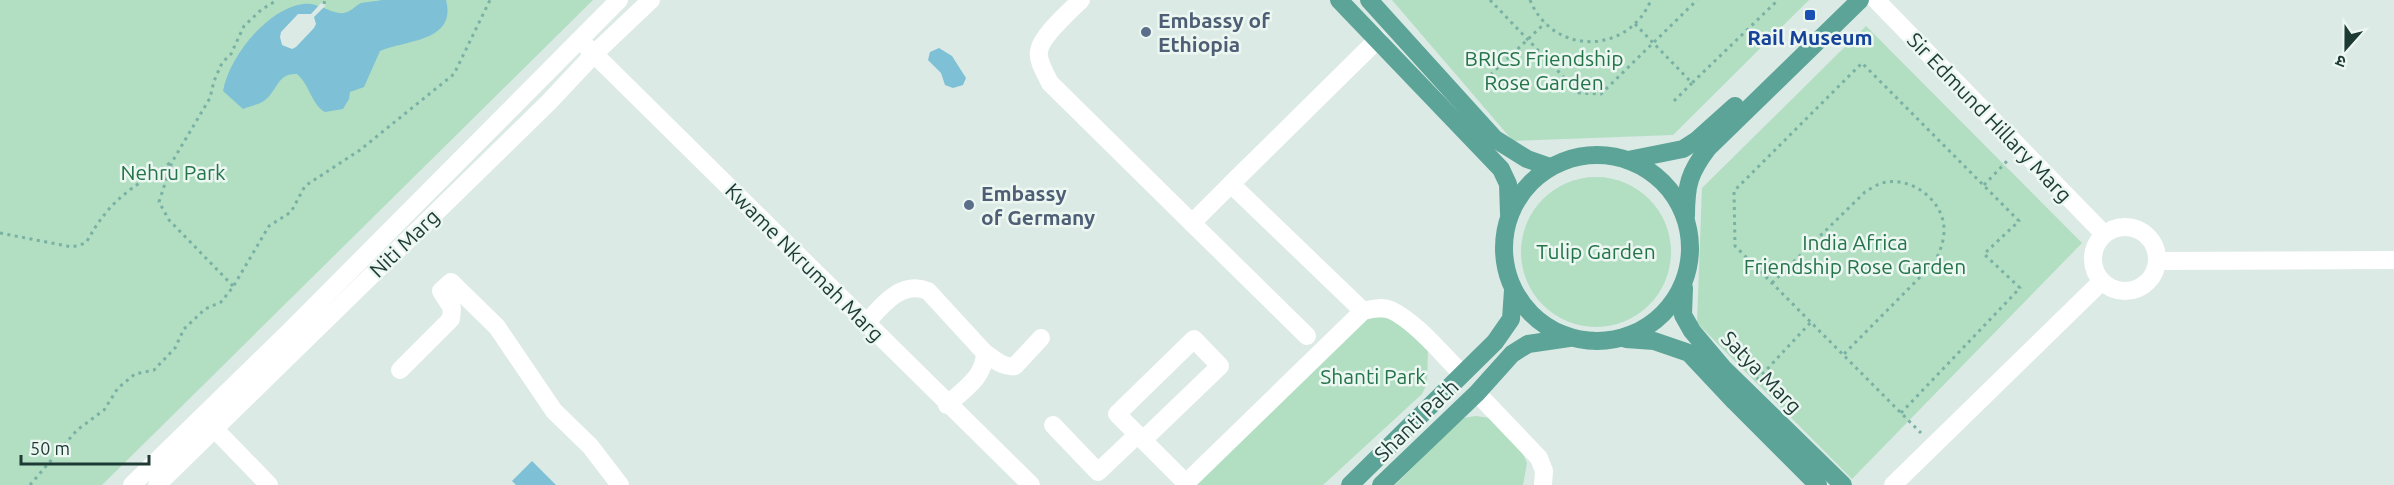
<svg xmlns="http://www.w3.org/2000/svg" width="2394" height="485" viewBox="0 0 2394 485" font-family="Ubuntu,'Noto Sans Devanagari',sans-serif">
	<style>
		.green { fill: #b2dec2 }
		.water { fill: #7ec0d5 }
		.pier { fill: #dceae5 }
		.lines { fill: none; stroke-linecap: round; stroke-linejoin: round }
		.path { stroke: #79b1a4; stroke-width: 3; stroke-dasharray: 3 4.5; stroke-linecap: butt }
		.minor { stroke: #fff; stroke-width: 18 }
		.major { stroke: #5ca497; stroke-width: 18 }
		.transit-dot { fill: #1a4fb4; stroke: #ecf7f2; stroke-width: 2 }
		.service-dot { fill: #5c6f8a; stroke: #ecf7f2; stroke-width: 2 }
		.labels { text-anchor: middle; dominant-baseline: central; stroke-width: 5; stroke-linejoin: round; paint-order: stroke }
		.service-label { font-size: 21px; font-weight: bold; fill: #4e5e75; stroke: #ecf7f2; text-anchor: start }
		.transit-label { font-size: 21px; font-weight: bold; fill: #164399; stroke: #ecf7f2 }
		.park-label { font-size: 21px; fill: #24744a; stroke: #ecf7f2 }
		.street-label { font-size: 21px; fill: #1d3a35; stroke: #ecf7f2 }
	</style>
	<rect width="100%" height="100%" fill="#dceae5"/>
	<g class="green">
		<polygon points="0,0 593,0 102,485 0,485"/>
		<polygon points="1392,0 1809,0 1673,135 1513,141"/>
		<polygon points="1866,26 2082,243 1852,479 1697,323 1702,188"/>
		<circle cx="1596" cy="252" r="75"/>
		<path d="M1367,316C1397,317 1409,326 1428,348L1427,384L1422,394L1323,485H1196Z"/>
		<polygon points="1476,416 1490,418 1512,431 1527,463 1523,485 1395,485 1462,418"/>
	</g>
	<g class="water">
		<path d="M382,0H446C457,42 405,40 380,51L364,87L350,92L349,99L343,109L325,112C311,104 310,85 297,74C277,73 278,90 265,100C259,105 250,106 243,109L223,91C229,57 267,9 303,4C317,2 326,11 339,13C348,14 352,9 359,4C365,1 375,2 382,0Z"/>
		<polygon points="939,48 952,56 966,78 963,85 953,88 945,85 941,73 928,60 930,52"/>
		<polygon points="532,461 556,485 516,485 512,481"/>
	</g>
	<polygon class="pier" points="321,3 326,5 314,17 316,24 314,28 296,47 292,49 282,45 280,37 281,32 298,14 311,14"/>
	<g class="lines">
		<g class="path">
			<polyline points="1490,0 1579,93 1601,94 1697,0"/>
			<path d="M1530,0C1553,56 1628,55 1651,0"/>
			<polyline points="324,4 325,0"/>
			<polyline points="1635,24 1692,83 1778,0"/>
			<polyline points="1485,80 1545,23"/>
			<polyline points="1674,101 1692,83"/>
			<polyline points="1984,185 2008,160"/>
			<path d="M0,233L72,247L86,243C110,199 130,189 170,163"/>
			<path d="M1772,283L1865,192C1870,189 1876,185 1882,183C1911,175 1945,201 1944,231C1944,242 1939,253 1935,262L1843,355"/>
			<polyline points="233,286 169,220 159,202 172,162 210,98 214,81 222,63 231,54 244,26 261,10 277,0"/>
			<polyline points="1757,380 1811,322"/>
			<path d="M1901,413L2020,288L1984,254L2019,221L1862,63L1734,191L1735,246C1797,308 1859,371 1921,433"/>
			<polyline points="30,485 77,430 104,410 118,388 135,374 154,370 175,348 184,329 205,309 221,302 233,287 269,226 291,212 305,186 360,150 454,74 490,0"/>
		</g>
		<g class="minor">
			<path d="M1081,0C1070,11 1041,36 1039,51C1037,61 1046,74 1050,83L1192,223"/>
			<polyline points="1876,0 2104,234"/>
			<polyline points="586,46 1031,485"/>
			<polyline points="1231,184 1378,39"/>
			<circle cx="2125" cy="259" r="32"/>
			<polyline points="2157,261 2394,260"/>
			<path d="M867,322C883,304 902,280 928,291L985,353C984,378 964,389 947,405"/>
			<polyline points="1307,336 1192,223 1231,184 1363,311"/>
			<path d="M985,353C994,359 1003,368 1015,366L1041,338"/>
			<polyline points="400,370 451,319 452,308 441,291 451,282 497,327 554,411 590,446 620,485"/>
			<polyline points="1477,393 1539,458 1544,471 1543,485"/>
			<polyline points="205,419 269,485"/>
			<polyline points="1053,425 1098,472 1137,435"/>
			<polyline points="1143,440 1117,414 1194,339 1220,366 1143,440 1186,483"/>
			<polyline points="132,485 290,331 619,0"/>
			<polyline points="157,485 549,102 594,54 651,0"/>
			<path d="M1184,485L1363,311C1372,309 1382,306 1391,310C1416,322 1442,354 1462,374"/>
			<polyline points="1893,485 2101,282"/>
		</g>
		<g class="major">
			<polyline points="1339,0 1501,169 1508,184 1509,214"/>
			<polyline points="1369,0 1495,139 1527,159 1550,167"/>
			<circle cx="1597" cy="248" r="93"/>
			<polyline points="1628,160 1683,149 1697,140 1735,106"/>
			<path d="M1686,216C1686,185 1689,173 1708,148L1860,0"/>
			<polyline points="1684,288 1683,315 1692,331 1724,369 1843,485"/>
			<polyline points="1626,339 1654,341 1689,353 1735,402 1818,485"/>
			<polyline points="1350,485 1495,342 1511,319 1513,290"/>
			<polyline points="1381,485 1477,393 1512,354 1528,344 1569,338"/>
		</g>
	</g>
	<rect class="transit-dot" x="1804" y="9" width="12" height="12" rx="3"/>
	<g class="service-dot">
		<circle cx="1146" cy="32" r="6"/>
		<circle cx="969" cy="205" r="6"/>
	</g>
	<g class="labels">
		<g class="service-label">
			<text x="1158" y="20">Embassy of<tspan x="1158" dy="24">Ethiopia</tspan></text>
			<text x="981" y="193">Embassy<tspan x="981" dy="24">of Germany</tspan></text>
		</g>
		<g class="transit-label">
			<text x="1810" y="37">Rail Museum</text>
		</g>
		<g class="park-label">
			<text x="1544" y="58">BRICS Friendship<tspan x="1544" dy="24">Rose Garden</tspan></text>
			<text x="173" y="172">Nehru Park</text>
			<text x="1855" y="242">India Africa<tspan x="1855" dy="24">Friendship Rose Garden</tspan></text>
			<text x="1596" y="251">Tulip Garden</text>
			<text x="1373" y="376">Shanti Park</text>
		</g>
		<g class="street-label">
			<text transform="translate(1990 117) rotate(46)">Sir Edmund Hillary Marg</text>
			<text transform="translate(404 243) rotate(-44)">Niti Marg</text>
			<text transform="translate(805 262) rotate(45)">Kwame Nkrumah Marg</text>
			<text transform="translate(1762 372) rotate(46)">Satya Marg</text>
			<text transform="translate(1416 420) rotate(-44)">Shanti Path</text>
		</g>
	</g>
	<g transform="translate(2346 48) rotate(201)" stroke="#ecf7f2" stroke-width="4.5" paint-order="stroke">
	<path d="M0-4.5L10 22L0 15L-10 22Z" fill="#1d3a35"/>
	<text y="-9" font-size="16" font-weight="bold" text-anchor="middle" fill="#1d3a35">उ</text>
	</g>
	<path d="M21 455v9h128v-9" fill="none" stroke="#1d3a35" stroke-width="3"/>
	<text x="30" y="455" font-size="18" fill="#1d3a35" stroke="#ecf7f2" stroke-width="4.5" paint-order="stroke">50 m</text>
</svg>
